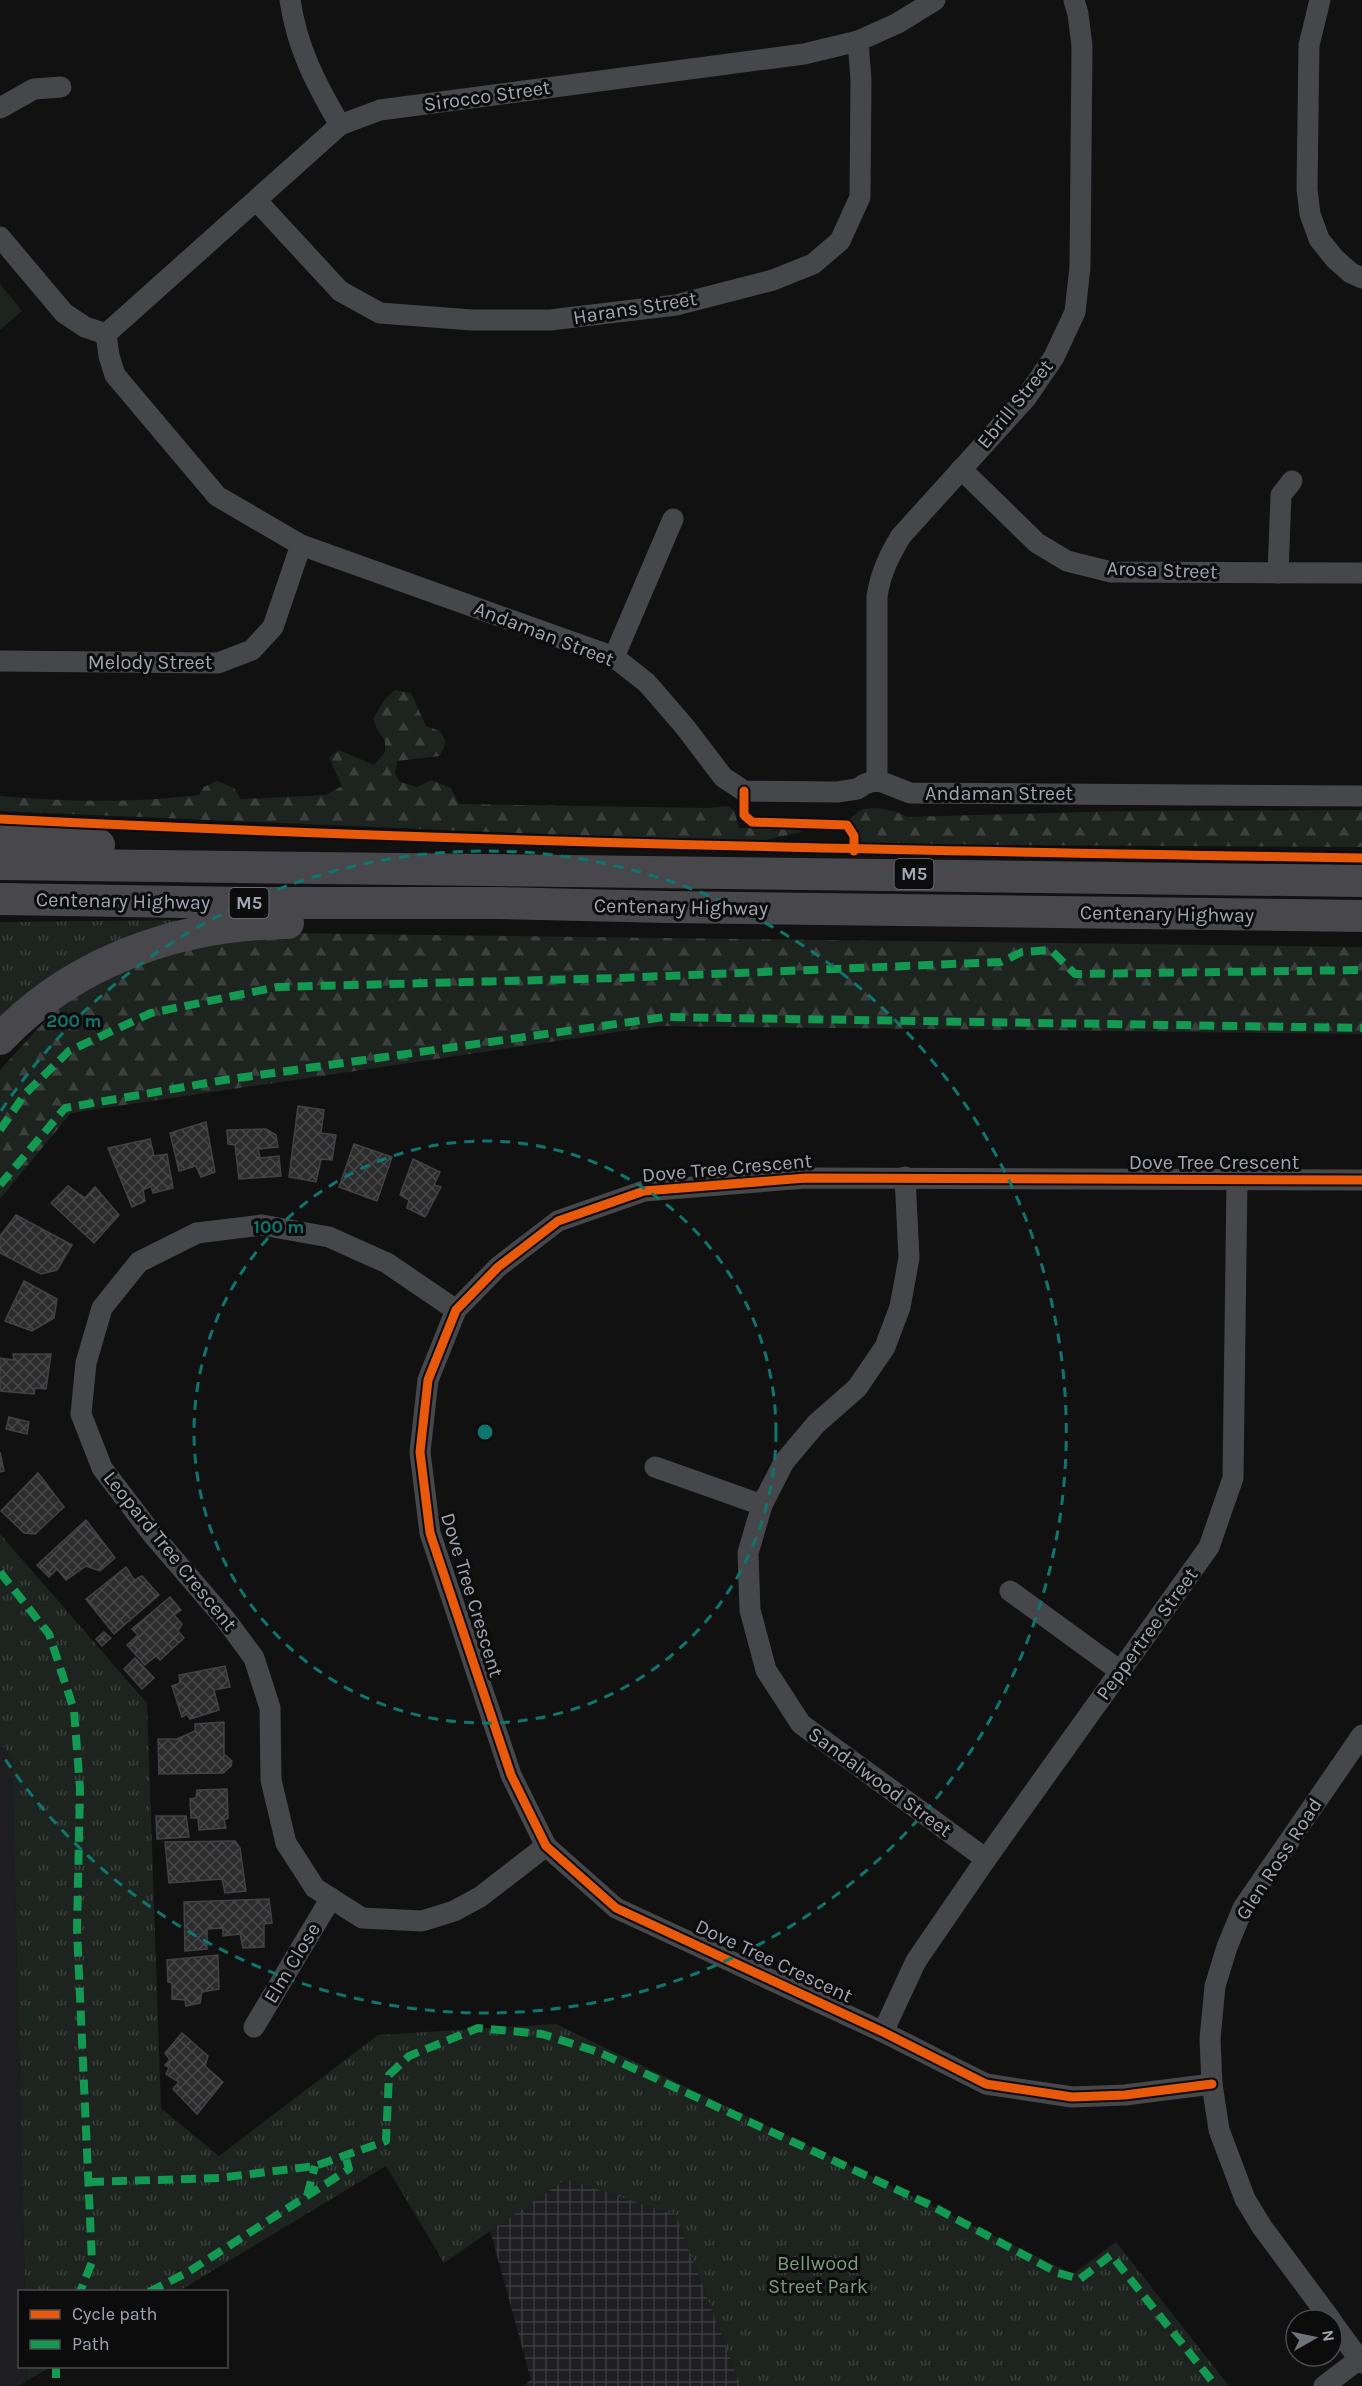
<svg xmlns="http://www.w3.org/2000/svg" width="1362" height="2386" viewBox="0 0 1362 2386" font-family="Karla,sans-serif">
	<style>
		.built { fill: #1e1e20 }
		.industrial { fill: url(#industrial-grid) }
		.grass { fill: url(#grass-tufts) }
		.forest { fill: url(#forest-firs) }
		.garden { fill: #1d231f }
		.building { fill: url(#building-cross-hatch); stroke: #414245; stroke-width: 1.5 }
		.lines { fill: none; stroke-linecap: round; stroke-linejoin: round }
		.minor { stroke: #46474a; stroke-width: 21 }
		.highway { stroke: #48484c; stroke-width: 32 }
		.quiet { stroke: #139951; stroke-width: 8; stroke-dasharray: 15 8; stroke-linecap: butt }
		.cycleway-casing { stroke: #0c0c0d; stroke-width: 13 }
		.cycleway { stroke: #e8590c; stroke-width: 9 }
		.ring { fill: none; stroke: #0f766e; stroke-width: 3; stroke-dasharray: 10 8 }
		.labels { text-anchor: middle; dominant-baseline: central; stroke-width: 6; stroke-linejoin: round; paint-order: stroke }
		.shield { fill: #0c0c0d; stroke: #767880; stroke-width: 1.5 }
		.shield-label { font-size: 18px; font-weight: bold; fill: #a3a6b2 }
		.street-label { font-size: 20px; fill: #a3a6b2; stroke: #0c0c0d }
		.park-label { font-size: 20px; fill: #7a9c80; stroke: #0c0c0d }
		.centre { fill: #0f766e; stroke: #0c0c0d; stroke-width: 3 }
		.ring-label { font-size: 18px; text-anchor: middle; font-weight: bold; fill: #0f766e; stroke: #0c0c0d; stroke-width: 6; stroke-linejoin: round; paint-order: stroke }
	</style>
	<defs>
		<pattern id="industrial-grid" width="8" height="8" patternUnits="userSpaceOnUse" patternTransform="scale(1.5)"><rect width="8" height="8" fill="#1e1e20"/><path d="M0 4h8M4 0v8" fill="none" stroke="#3c3c3e"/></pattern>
		<pattern id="grass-tufts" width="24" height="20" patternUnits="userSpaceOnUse" patternTransform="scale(1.5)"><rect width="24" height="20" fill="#1d231f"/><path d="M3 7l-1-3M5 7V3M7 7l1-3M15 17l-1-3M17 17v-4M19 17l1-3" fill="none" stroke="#3b403d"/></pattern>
		<pattern id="forest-firs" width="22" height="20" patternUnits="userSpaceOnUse" patternTransform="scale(1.5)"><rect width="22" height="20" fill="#1d231f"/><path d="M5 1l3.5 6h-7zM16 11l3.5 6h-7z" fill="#3b403d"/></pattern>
		<pattern id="building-cross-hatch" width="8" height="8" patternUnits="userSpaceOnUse" patternTransform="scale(1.5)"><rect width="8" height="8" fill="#2c2c2d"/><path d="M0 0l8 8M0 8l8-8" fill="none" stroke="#474849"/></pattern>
	</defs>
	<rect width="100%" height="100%" fill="#111112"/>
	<polygon class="built" points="0,1743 12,1758 25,2291 20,2292 20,2366 27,2367 28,2380 19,2386 0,2386"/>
	<polygon class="industrial" points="566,2179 676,2215 741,2386 522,2386 531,2380 490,2230"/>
	<g class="grass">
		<polygon points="195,920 0,1021 0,922"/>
		<polygon points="0,1534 147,1703 161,2108 219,2156 378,2035 556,2024 1073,2274 1116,2242 1229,2386 741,2386 676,2215 566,2179 444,2263 386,2166 179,2291 25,2291 12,1758 0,1743"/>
		<polygon points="27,2367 27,2366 51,2367 28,2380"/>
	</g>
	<g class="forest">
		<path d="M395,690L411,693L426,726L440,731L446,742L440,756L397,761L395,774L400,782L417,787L431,780L451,788L459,804L709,808L727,806L734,810L739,828H796L802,832L751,843L0,811V796C66,802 133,803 199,795L204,787L217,781L234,788L241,799L326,795L342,786L329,758L339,750L374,765L385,752V741L378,731L373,719L384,700Z"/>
		<polygon points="877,808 894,811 908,817 1118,811 1362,810 1362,847 858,844 848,820 862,809"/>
		<polygon points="283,933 1362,947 1362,1034 658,1026 71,1113 0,1199 0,1070 66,998 139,958"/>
	</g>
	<polygon class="garden" points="0,284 22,311 0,330"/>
	<g class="building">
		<polygon points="298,1106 324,1110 321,1133 336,1135 332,1160 321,1159 316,1182 289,1177"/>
		<polygon points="206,1122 215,1172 201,1177 196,1166 179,1171 170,1133"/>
		<polygon points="266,1129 276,1135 278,1147 258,1149 260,1158 279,1156 281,1176 239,1179 235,1145 228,1144 227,1130"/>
		<polygon points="150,1139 154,1156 167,1154 173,1188 153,1193 151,1186 143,1190 145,1201 132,1207 108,1148"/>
		<polygon points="354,1144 392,1157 377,1201 339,1187"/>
		<polygon points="413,1159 440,1172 434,1185 441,1187 425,1217 407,1208 409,1200 400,1195"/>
		<polygon points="68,1186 85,1198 95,1187 119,1215 94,1243 51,1203"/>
		<polygon points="16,1215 72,1245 57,1270 41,1274 0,1253 0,1236"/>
		<polygon points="24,1281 57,1299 54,1318 32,1331 5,1321"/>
		<polygon points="13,1354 51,1354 46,1389 35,1388 34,1394 0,1391 0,1358 14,1360"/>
		<polygon points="9,1417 29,1422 27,1434 6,1429"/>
		<polygon points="0,1452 4,1471 0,1472"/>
		<polygon points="38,1473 64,1507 35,1534 24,1533 1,1511"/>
		<polygon points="86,1520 115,1558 100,1571 86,1566 66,1580 57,1569 49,1577 37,1565"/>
		<polygon points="126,1567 134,1580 142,1576 159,1595 114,1634 86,1599"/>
		<polygon points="170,1597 181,1610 174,1615 182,1624 178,1631 184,1638 160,1660 156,1656 145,1665 127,1645 138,1635 132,1629"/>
		<polygon points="104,1632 111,1638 102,1646 96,1639"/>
		<polygon points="135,1658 154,1678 142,1689 124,1669"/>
		<polygon points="225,1666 230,1687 214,1690 219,1710 190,1719 187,1714 182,1717 172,1686 180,1683 179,1675"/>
		<polygon points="224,1722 224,1754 232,1761 231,1766 223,1773 159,1774 158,1739 177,1739 195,1731 195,1724"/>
		<polygon points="227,1789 228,1818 224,1820 226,1828 199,1830 198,1818 191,1818 190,1799 196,1798 197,1790"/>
		<polygon points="156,1816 186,1816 189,1837 157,1839"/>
		<polygon points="235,1841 240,1848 246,1891 225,1893 222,1879 169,1883 165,1842"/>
		<polygon points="269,1899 272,1923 264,1924 264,1947 243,1948 240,1934 223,1936 223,1928 207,1929 207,1949 185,1951 184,1902"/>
		<polygon points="218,1955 219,1989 202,1992 200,2003 186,2006 185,2000 172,1999 172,1983 168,1982 167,1960"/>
		<polygon points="182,2033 208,2056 205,2066 223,2082 197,2114 173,2089 179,2082 166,2074 169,2068 165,2065 170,2060 165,2053"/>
	</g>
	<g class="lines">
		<g class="minor">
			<path d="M290,0C297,48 316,84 340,125"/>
			<polyline points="1320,0 1309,45 1307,189 1310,214 1319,239 1335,259 1351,273 1362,278"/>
			<polyline points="0,108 34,89 61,87"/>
			<polyline points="257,201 340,291 380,313 472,320 550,320 676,305 773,280 813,264 840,241 860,197 861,80 858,41"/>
			<polyline points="0,237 64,313 85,327 106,334 109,356 115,375 217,496 301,545 614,657 647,683 685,727 723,777 744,791 837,792 857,789 865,784 877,780 910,793 1362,796"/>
			<polyline points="106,334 340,125 380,110 804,54 858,41 898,23 935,0"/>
			<polyline points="961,469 1037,543 1067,561 1111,572 1362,573"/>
			<polyline points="1278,573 1281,495 1292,481"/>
			<polyline points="614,657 673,519"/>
			<polyline points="0,661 218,663 252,650 273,627 301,545"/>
			<path d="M877,780V596C881,572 889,556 901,536L1026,398L1054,357L1075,312L1080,267L1082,46L1078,14L1074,0"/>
			<polyline points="905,1177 909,1258 900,1307 885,1347 857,1388 816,1424 784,1462 762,1505 748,1553 750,1610 766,1670 801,1724 986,1859"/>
			<polyline points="456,1310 387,1263 329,1237 262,1225 197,1233 139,1262 102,1308 86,1363 81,1414 102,1468 153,1535 226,1620 254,1658 270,1708 271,1780 286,1843 315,1888 362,1918 422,1921 454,1911 480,1897 546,1846"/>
			<polyline points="655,1467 762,1505"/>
			<polyline points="1010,1591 1120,1671"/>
			<polyline points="254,2027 331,1898"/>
			<polyline points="883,2032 916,1961 986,1859 1209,1547 1233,1478 1237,1181"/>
			<polyline points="1212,2084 1125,2095 1072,2097 986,2084 883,2032 616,1908 546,1846 511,1775 430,1533 420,1452 428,1380 456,1310 498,1267 558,1221 644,1191 806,1178 1362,1180"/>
			<polyline points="1331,2320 1262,2227 1245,2199 1219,2130 1212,2084 1210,2039 1215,1986 1227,1947 1243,1908 1362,1735"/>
			<polyline points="1332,2322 1362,2363"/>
			<polyline points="1324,2386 1362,2357"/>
		</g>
		<g class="highway">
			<polyline points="0,838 99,845"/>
			<polyline points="0,864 1362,881"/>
			<polyline points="0,899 244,903 497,903 668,907 1362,916"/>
			<path d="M0,1039C75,960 181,924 288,923"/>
		</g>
		<g class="quiet">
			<polyline points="0,1130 25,1094 69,1051 151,1013 277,987 618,978 1001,962 1022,952 1051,950 1075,974 1362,970"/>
			<polyline points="0,1185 65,1108 224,1080 665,1017 1362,1028"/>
			<polyline points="0,1572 49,1634 74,1710 80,1789 77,1930 92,2262 80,2292"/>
			<polyline points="89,2182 219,2178 315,2166 386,2141 389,2075 409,2056 478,2028 542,2034 598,2052 928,2204 1058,2273 1080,2279 1111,2255 1216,2386"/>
			<polyline points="307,2196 315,2166"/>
			<polyline points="149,2292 188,2272 349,2169 345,2155"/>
			<polyline points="56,2378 56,2366"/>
		</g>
		<g class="cycleway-casing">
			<g id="cycleway">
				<polyline points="744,791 744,815 752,822 847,825 854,836 854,851"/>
				<path d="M0,819C454,842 908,851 1362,858"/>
				<polyline points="1212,2084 1125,2095 1072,2097 986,2084 883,2032 616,1908 546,1846 511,1775 430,1533 420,1452 428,1380 456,1310 498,1267 558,1221 644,1191 806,1178 1362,1180"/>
			</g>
		</g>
		<use href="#cycleway" class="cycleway"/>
	</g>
	<g class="ring">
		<circle cx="485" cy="1432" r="291"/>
		<path d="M1 1111A581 581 0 1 1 1 1753"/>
	</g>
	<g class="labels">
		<g class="shield">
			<rect x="894.5" y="859" width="39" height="30" rx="4.5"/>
			<rect x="229.5" y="888" width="39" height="30" rx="4.5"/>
		</g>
		<g class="shield-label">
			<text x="914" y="874">M5</text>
			<text x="249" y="903">M5</text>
		</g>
		<g class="street-label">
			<text transform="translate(487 96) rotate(-8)">Sirocco Street</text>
			<text transform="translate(635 308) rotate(-9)">Harans Street</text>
			<text transform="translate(1015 404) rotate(-51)">Ebrill Street</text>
			<text transform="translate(1162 570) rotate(2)">Arosa Street</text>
			<text transform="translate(544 634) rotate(21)">Andaman Street</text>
			<text x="150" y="662">Melody Street</text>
			<text x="999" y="793">Andaman Street</text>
			<text transform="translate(123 901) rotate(1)">Centenary Highway</text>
			<text transform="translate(681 907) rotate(1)">Centenary Highway</text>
			<text transform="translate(1167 914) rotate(1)">Centenary Highway</text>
			<text x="1214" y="1162">Dove Tree Crescent</text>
			<text transform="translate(727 1168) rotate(-5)">Dove Tree Crescent</text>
			<text transform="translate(170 1551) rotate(51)">Leopard Tree Crescent</text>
			<text transform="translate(472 1595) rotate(73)">Dove Tree Crescent</text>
			<text transform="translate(1147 1634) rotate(-54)">Peppertree Street</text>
			<text transform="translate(880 1782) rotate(36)">Sandalwood Street</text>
			<text transform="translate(1279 1859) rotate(-57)">Glen Ross Road</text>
			<text transform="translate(774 1961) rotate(25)">Dove Tree Crescent</text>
			<text transform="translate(292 1963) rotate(-59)">Elm Close</text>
		</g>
		<g class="park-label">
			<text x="818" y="2263">Bellwood<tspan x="818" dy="23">Street Park</tspan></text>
		</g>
	</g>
	<circle cx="485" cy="1432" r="9" class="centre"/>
	<g class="ring-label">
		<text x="74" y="1027">200 m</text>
		<text x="279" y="1233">100 m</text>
	</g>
	<rect x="18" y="2290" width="210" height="78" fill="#0c0c0d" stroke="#484a4f" stroke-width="1.5"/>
	<rect x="30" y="2310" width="30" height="9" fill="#e8590c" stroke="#484a4f" stroke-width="1.5"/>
	<text x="72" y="2320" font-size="18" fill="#a3a6b2">Cycle path</text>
	<rect x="30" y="2340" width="30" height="9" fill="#139951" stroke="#484a4f" stroke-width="1.5"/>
	<text x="72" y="2350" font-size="18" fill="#a3a6b2">Path</text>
	<g transform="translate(1314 2338) rotate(81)"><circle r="28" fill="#0c0c0d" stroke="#484a4f" stroke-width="1.5"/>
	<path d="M0-4.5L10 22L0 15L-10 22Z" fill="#70727a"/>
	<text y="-9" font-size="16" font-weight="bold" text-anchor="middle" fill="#a3a6b2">N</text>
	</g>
</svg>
